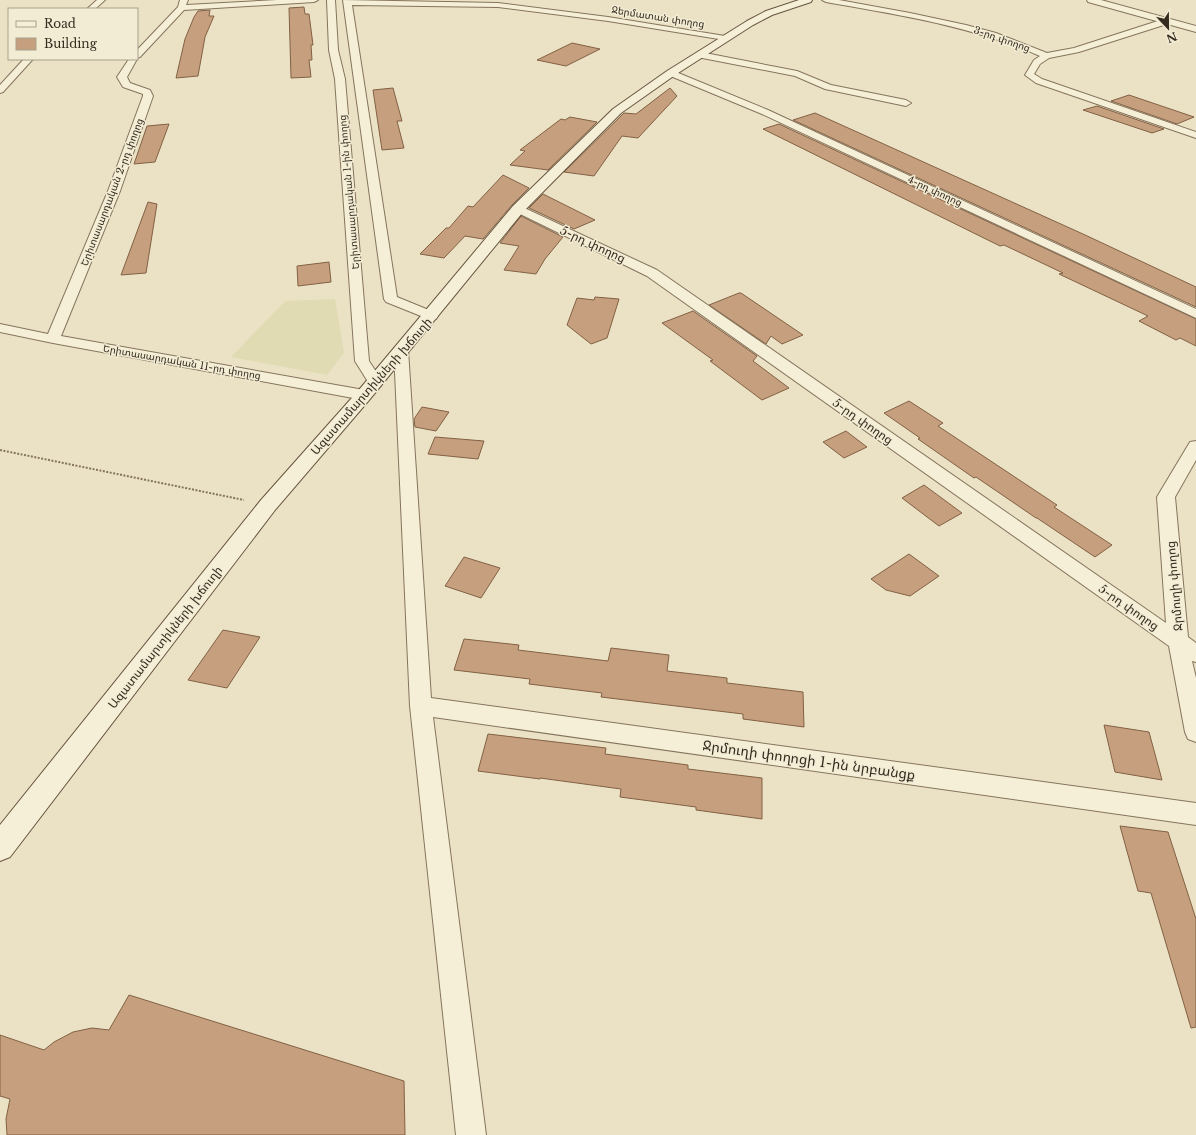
<svg xmlns="http://www.w3.org/2000/svg" width="1196" height="1135" viewBox="0 0 1196 1135" font-family="'Libre Baskerville','Noto Sans Armenian',serif">
	<style>
		.farmland { fill: #e0dbb3 }
		.building { fill: #c6a07e; stroke: #826044 }
		.lines { fill: none; stroke-linecap: round; stroke-linejoin: round }
		.minor-casing { stroke: #85745d; stroke-width: 2 }
		.tertiary-casing { stroke: #85745d; stroke-width: 2 }
		.secondary-casing { stroke: #675540; stroke-width: 2 }
		.path { stroke: #85745d; stroke-width: 2; stroke-dasharray: 2 1.5; stroke-linecap: butt }
		.minor { fill: #f6efd8; fill-rule: evenodd }
		.tertiary { fill: #f6efd8; fill-rule: evenodd }
		.secondary { fill: #f6efd8; fill-rule: evenodd }
		.labels { text-anchor: middle; dominant-baseline: central; stroke-width: 3; stroke-linejoin: round; paint-order: stroke }
		.far-street-label { font-size: 10px; fill: #362b1f; stroke: #f3ecd4 }
		.street-label { font-size: 12px; fill: #362b1f; stroke: #f3ecd4 }
		.near-street-label { font-size: 14px; fill: #362b1f; stroke: #f3ecd4 }
	</style>
	<rect width="100%" height="100%" fill="#ebe2c5"/>
	<polygon class="farmland" points="335,299 344,353 327,375 231,357 285,301"/>
	<g class="building">
		<polygon points="304,7 305,14 309,14 313,45 311,45 312,60 309,60 311,77 291,78 289,8"/>
		<polygon points="210,10 209,16 214,16 205,37 198,76 176,78 185,39 194,17 198,11"/>
		<polygon points="572,43 600,49 566,66 537,60"/>
		<polygon points="393,88 402,121 397,121 404,148 382,150 373,90"/>
		<polygon points="670,88 677,96 638,138 622,136 594,176 564,172 624,113 636,114"/>
		<polygon points="1129,95 1194,117 1177,124 1111,101"/>
		<polygon points="1097,106 1164,129 1152,133 1083,110"/>
		<polygon points="815,113 1083,234 1196,287 1196,307 793,120"/>
		<polygon points="570,117 597,122 548,170 510,165 525,151 520,150 561,119 565,120"/>
		<polygon points="169,124 155,162 134,164 147,126"/>
		<polygon points="779,124 1196,319 1196,346 1180,338 1176,340 1139,321 1148,316 1059,274 1063,273 1004,245 1000,246 763,129"/>
		<polygon points="503,175 529,188 512,205 483,239 465,236 444,258 420,254 446,228 449,228 468,206 473,207"/>
		<polygon points="543,194 595,220 574,229 529,208"/>
		<polygon points="148,202 157,204 146,273 121,275"/>
		<polygon points="521,216 563,237 545,259 536,274 504,270 519,246 500,243"/>
		<polygon points="329,262 331,282 298,286 297,266"/>
		<polygon points="739,293 741,293 803,335 782,344 771,336 766,344 709,305"/>
		<polygon points="595,297 619,299 607,338 591,344 567,325 577,298 594,300"/>
		<polygon points="693,311 757,356 753,361 789,388 762,400 710,361 713,360 662,323"/>
		<polygon points="909,401 943,423 938,426 1057,505 1054,507 1112,545 1095,557 1037,518 1036,518 976,477 974,478 918,439 920,438 884,413"/>
		<polygon points="422,407 449,412 436,431 415,427 414,419"/>
		<polygon points="846,431 867,447 844,458 823,442"/>
		<polygon points="435,437 484,441 478,459 428,454"/>
		<polygon points="924,485 962,513 939,526 902,498"/>
		<polygon points="909,554 939,576 910,596 886,590 871,579"/>
		<polygon points="464,557 500,568 481,598 445,586"/>
		<polygon points="223,630 260,637 227,688 188,680"/>
		<polygon points="464,639 519,645 518,650 608,661 611,648 669,655 667,671 727,678 727,683 803,692 804,727 743,719 743,714 601,697 602,693 529,684 530,679 454,670"/>
		<polygon points="1104,725 1149,732 1162,780 1115,772"/>
		<polygon points="488,734 606,748 605,754 688,765 688,769 762,778 762,819 696,810 696,807 620,797 621,789 540,778 540,779 478,771"/>
		<polygon points="1120,826 1168,832 1196,919 1196,1027 1191,1028 1151,893 1138,891"/>
		<polygon points="129,995 404,1081 405,1135 7,1135 6,1119 10,1099 0,1096 0,1035 44,1050 54,1042 73,1032 92,1028 109,1030"/>
	</g>
	<g class="lines">
		<g class="minor-casing">
			<g id="minor">
				<polygon points="97,0 105,0 95,9 87,9"/>
				<polygon points="180,0 188,0 186,5 277,0 318,0 314,2 184,10 140,57 137,58 137,50 178,7"/>
				<polygon points="327,0 335,0 338,50 345,79 369,361 383,382 380,385 375,387 370,385 355,361 335,79 329,50"/>
				<polygon points="343,0 498,3 608,17 725,36 729,38 725,40 608,21 498,7 352,5 397,297 436,313 438,316 436,319 431,320 386,302 384,299"/>
				<path d="M822,0H839L910,13L966,25L996,33L1047,53L1074,48L1164,19H1170V23L1079,52L1049,58L1040,64L1034,74L1042,79L1196,132V138L1036,83L1025,75L1034,60L1040,56C972,26 899,15 826,2Z"/>
				<polygon points="700,52 797,71 831,85 906,100 911,103 906,106 825,89 795,76 697,57 696,55 697,53"/>
				<polygon points="24,59 33,59 3,92 0,93 0,85"/>
				<polygon points="129,59 137,59 127,77 130,83 150,90 153,96 120,191 61,336 364,390 369,392 372,395 369,398 364,400 53,343 0,332 0,324 48,334 108,191 143,96 143,94 123,87 117,77"/>
				<polygon points="671,70 768,110 1196,309 1196,318 762,114 668,75 667,73"/>
				<polygon points="518,205 657,270 1166,623 1157,497 1190,442 1196,441 1196,460 1175,497 1188,637 1196,643 1196,662 1192,661 1196,678 1196,742 1188,739 1185,732 1169,646 647,276 514,211 512,209 514,207"/>
				<polygon points="401,346 406,347 408,350 431,698 1196,803 1196,825 433,717 486,1135 456,1135 410,706 394,350 396,347"/>
			</g>
		</g>
		<g class="tertiary-casing">
			<polygon id="tertiary" points="1087,0 1101,0 1196,26 1196,32 1088,2"/>
		</g>
		<g class="secondary-casing">
			<polygon id="secondary" points="799,0 812,0 811,2 772,15 753,25 675,75 621,113 523,212 370,399 275,510 10,857 0,861 0,825 261,500 358,391 513,206 613,109 667,71 747,21 766,11"/>
		</g>
		<polyline class="path" points="0,450 244,500"/>
		<use href="#minor" class="minor"/>
		<use href="#tertiary" class="tertiary"/>
		<use href="#secondary" class="secondary"/>
	</g>
	<g class="labels">
		<g class="far-street-label">
			<text transform="translate(658 17) rotate(9)">Ջերմատան փողոց</text>
			<text transform="translate(1002 39) rotate(19)">3-րդ փողոց</text>
			<text transform="translate(935 191) rotate(25)">4-րդ փողոց</text>
			<text transform="translate(112 192) rotate(-69)">Երիտասարդական 2-րդ փողոց</text>
			<text transform="translate(349 192) rotate(-95)">Երիտասարդական 1-ին փողոց</text>
			<text transform="translate(182 362) rotate(10)">Երիտասարդական 11-րդ փողոց</text>
		</g>
		<g class="street-label">
			<text transform="translate(593 244) rotate(25)">5-րդ փողոց</text>
			<text transform="translate(371 386) rotate(-49)">Ազատամարտիկների խճուղի</text>
			<text transform="translate(863 421) rotate(35)">5-րդ փողոց</text>
			<text transform="translate(1174 586) rotate(-95)">Ջրմուղի փողոց</text>
			<text transform="translate(1129 607) rotate(35)">5-րդ փողոց</text>
			<text transform="translate(165 637) rotate(-52)">Ազատամարտիկների խճուղի</text>
		</g>
		<g class="near-street-label">
			<text transform="translate(809 760) rotate(8)">Ջրմուղի փողոցի 1-ին նրբանցք</text>
		</g>
	</g>
	<rect x="8" y="8" width="130" height="52" fill="#f3ecd4" stroke="#a79f8c"/>
	<rect x="16" y="21" width="20" height="6" fill="#f6efd8" stroke="#a79f8c"/>
	<text x="44" y="28" font-size="12" fill="#362b1f">Road</text>
	<rect x="16" y="38" width="20" height="12" fill="#c6a07e" stroke="#a79f8c"/>
	<text x="44" y="48" font-size="12" fill="#362b1f">Building</text>
	<g transform="translate(1168 28) rotate(158)" stroke="#f3ecd4" stroke-width="3" paint-order="stroke">
	<path d="M0-3L7 15L0 10L-7 15Z" fill="#362b1f"/>
	<text y="-6" font-size="11" font-weight="bold" text-anchor="middle" fill="#362b1f">N</text>
	</g>
</svg>
